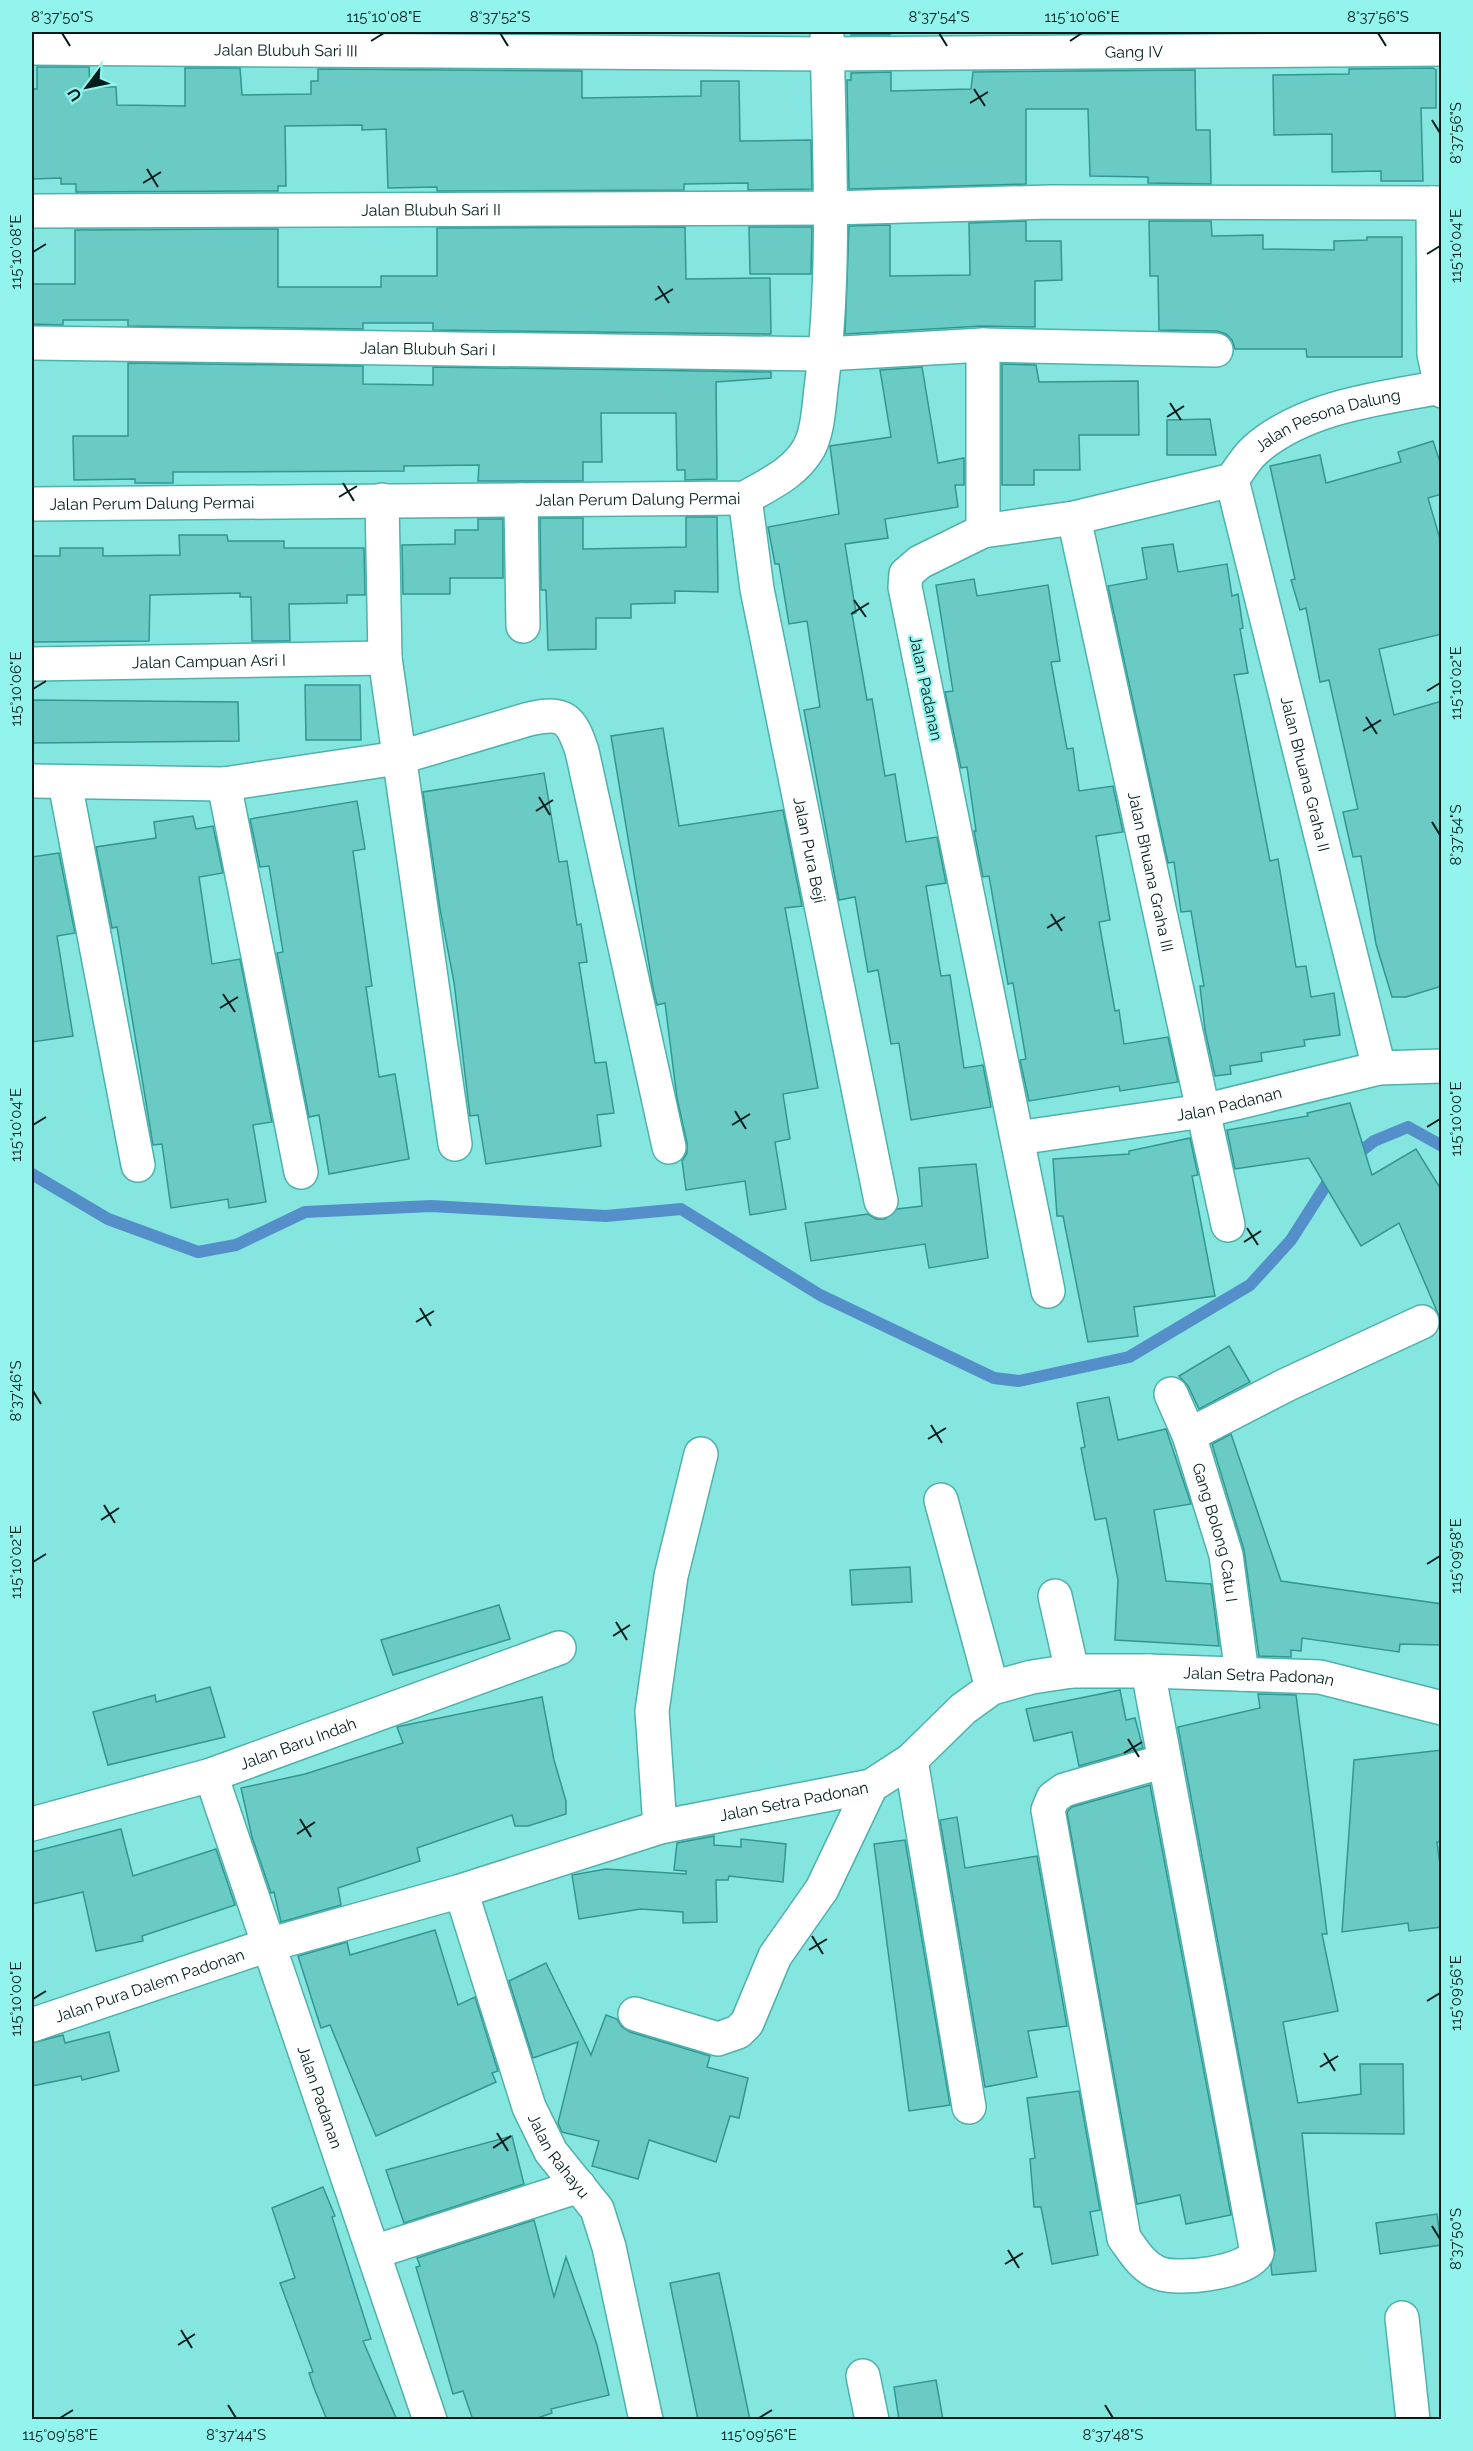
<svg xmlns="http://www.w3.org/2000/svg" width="1473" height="2451" viewBox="0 0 1473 2451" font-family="Raleway,sans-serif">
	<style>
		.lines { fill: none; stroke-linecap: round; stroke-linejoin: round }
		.stream { stroke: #548fca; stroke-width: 12 }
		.building { fill: #6acbc5; stroke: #309792; stroke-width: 1.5 }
		.minor-casing { stroke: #4eb1ab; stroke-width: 36 }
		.minor { stroke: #fff; stroke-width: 33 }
		.ticks { fill: none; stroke: #001d1b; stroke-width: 2 }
		.labels { text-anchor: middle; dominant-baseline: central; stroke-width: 4.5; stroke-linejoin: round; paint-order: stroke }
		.street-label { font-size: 16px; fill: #001d1b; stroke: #93f4ed }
		.neatline { fill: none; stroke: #001d1b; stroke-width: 2 }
		.ticks-label { font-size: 15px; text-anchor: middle; fill: #001d1b }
	</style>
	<rect width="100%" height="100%" fill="#85e6e0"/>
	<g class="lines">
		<g class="stream">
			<polyline points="1351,1159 1374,1141 1408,1127 1442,1146"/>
			<polyline points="32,1174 108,1219 198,1252 236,1245 305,1212 431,1206 606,1216 681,1209 820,1295 994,1378 1019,1381 1129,1357 1250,1285 1291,1240 1333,1174"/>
		</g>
	</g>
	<g class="building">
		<polygon points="330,32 581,32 581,33"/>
		<rect x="851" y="32" width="39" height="3"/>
		<polygon points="37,67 89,67 90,87 116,87 117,105 185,106 185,68 240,68 242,95 311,94 311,81 318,81 318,69 582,71 582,98 701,96 701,81 739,81 740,141 811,140 812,189 748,190 748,183 684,184 684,190 437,191 437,187 388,188 386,129 362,130 362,125 285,126 286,186 278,186 278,191 76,192 76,184 61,184 61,178 32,179 32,89 37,89"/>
		<polygon points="1433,68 1436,70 1436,108 1421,108 1423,181 1381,181 1381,171 1332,172 1332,134 1274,135 1273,75 1349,74 1349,69"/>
		<polygon points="1195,70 1196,130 1210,130 1211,184 1148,183 1148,177 1090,176 1088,109 1026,109 1026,184 849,189 847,80 851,80 851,73 891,72 891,91 971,89 973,72"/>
		<polygon points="1026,221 1026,241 1061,241 1062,280 1035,281 1035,327 982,326 845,334 849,226 890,225 890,276 970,275 969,223"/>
		<polygon points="1149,221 1211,221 1212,236 1263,235 1263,249 1334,250 1334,241 1367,240 1367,237 1402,237 1402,357 1307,357 1306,349 1235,349 1232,340 1226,334 1217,331 1159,330 1158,276 1150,276"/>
		<polygon points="685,227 686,279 770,278 771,334 433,330 433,323 363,323 363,329 128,326 128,320 63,320 63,325 32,324 32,284 75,284 75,230 278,229 278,287 381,287 381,276 437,276 437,228"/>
		<polygon points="749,227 812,227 811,274 750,274"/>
		<polygon points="128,363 363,366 363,384 433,385 433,367 771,372 771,378 716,382 717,479 685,480 685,470 677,470 676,413 601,413 602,462 583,462 583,481 478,481 479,465 404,466 404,471 173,472 173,483 135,483 135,479 74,480 73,436 128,436"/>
		<polygon points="1002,364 1036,365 1039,382 1138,381 1139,435 1079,435 1080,470 1034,470 1034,485 1002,485"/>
		<polygon points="922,367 938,463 964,458 964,485 955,485 958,507 885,519 888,538 845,544 856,613 852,614 867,700 872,699 885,776 895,774 906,842 937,837 946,883 926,886 941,976 950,975 964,1068 983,1065 991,1107 911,1120 899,1043 891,1044 878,970 868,972 855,897 839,900 804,710 820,707 807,621 789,624 779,564 775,564 768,527 839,514 830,446 891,437 880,370"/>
		<polygon points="1210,419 1216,455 1167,455 1167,420"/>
		<polygon points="1433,441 1442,468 1442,494 1428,498 1442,546 1442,634 1379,649 1394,715 1442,701 1442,986 1406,997 1392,997 1376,944 1361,856 1353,857 1343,812 1358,809 1329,680 1320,682 1306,608 1300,610 1291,580 1295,579 1270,466 1320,455 1326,483 1401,462 1398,452"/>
		<polygon points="686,517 717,517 718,592 675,591 675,603 631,604 631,618 596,618 596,649 548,650 546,590 541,590 540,518 583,518 583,549 686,547"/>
		<polygon points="478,519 503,519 503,578 450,578 450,594 403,594 402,545 455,544 455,530 478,530"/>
		<polygon points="179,535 227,535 228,541 284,541 284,548 364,548 365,595 347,595 347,603 289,604 290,641 252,641 251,597 240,597 240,593 150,595 149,641 32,642 32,556 60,556 60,548 103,548 103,556 180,555"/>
		<polygon points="1173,544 1178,572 1227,564 1232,596 1238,594 1243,628 1240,629 1248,673 1234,675 1270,861 1278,859 1296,967 1306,966 1311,997 1334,993 1340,1035 1304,1040 1305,1046 1261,1053 1262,1061 1230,1066 1231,1074 1215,1076 1205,1030 1200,986 1204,986 1191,911 1181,912 1174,862 1168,863 1108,586 1147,579 1142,548"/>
		<polygon points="974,579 977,596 1048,585 1060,661 1051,662 1067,749 1073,748 1079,791 1113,786 1123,832 1096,836 1110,920 1099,922 1115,1011 1119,1010 1124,1044 1168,1037 1178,1082 1120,1091 1119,1086 1029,1101 1020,1060 1026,1059 1013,983 1008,984 989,876 983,877 974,831 976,831 967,767 961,768 945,692 953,691 936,585"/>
		<polygon points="305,685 360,685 361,740 306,740"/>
		<polygon points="32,700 238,702 239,741 32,743"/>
		<polygon points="663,728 679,826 783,810 802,906 785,908 818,1088 783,1094 790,1139 775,1142 786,1209 750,1215 745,1181 686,1190 682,1161 687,1153 687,1143 677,1098 665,1003 657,1005 653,988 611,736"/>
		<polygon points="544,773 559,862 567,861 577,925 581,924 587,962 579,963 595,1063 606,1062 614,1113 597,1115 601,1146 486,1164 478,1115 470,1116 454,982 440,909 423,792"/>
		<polygon points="357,801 365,849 353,851 372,986 366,987 379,1077 395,1074 409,1159 329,1174 319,1115 309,1117 277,953 283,952 269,866 260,867 250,819"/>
		<polygon points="193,816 196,829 213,826 223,873 199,877 212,964 240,959 272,1122 253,1125 266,1202 229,1208 228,1199 171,1208 162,1144 153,1145 117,927 112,928 96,847 156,838 154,822"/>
		<polygon points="59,853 75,933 57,936 73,1036 32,1042 32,857"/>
		<polygon points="1350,1103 1372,1175 1416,1149 1442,1191 1442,1323 1399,1223 1361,1246 1309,1158 1235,1169 1227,1130 1308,1116 1307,1113"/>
		<polygon points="1190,1138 1198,1175 1192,1176 1215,1296 1134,1307 1138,1336 1088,1342 1063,1216 1057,1216 1053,1159 1129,1154 1129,1151"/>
		<polygon points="976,1164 988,1258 929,1268 925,1244 811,1261 805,1223 868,1214 876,1219 885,1219 897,1209 922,1206 919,1168"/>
		<polygon points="1229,1346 1250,1382 1199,1409 1188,1386 1179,1376"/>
		<polygon points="1109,1397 1118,1440 1166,1429 1191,1504 1154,1510 1166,1581 1211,1584 1219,1646 1115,1640 1118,1580 1106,1518 1095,1520 1081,1448 1085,1447 1077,1403"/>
		<polygon points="1231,1434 1281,1581 1442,1604 1442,1645 1400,1644 1399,1652 1302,1638 1301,1651 1291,1650 1291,1657 1259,1656 1244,1550 1212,1444"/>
		<polygon points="910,1567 912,1602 852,1605 850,1570"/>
		<polygon points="499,1605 510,1639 393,1675 381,1640"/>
		<polygon points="210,1687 225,1737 108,1765 93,1712 155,1695 156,1702"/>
		<polygon points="1120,1690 1126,1720 1135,1718 1143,1748 1079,1766 1072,1732 1034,1741 1026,1709"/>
		<polygon points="1258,1694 1296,1695 1327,1934 1322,1934 1338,2011 1283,2022 1298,2103 1361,2094 1360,2064 1403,2064 1404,2134 1302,2133 1316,2271 1272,2275 1271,2265 1275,2250 1178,1727 1260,1708"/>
		<polygon points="542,1697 554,1760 566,1801 566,1814 528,1826 515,1826 512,1815 417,1848 420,1861 338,1888 341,1905 281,1922 274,1892 271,1893 252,1837 241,1788 305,1774 403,1743 397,1727 401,1726"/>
		<polygon points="1442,1750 1442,1842 1437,1842 1442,1880 1442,1927 1409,1931 1408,1923 1342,1932 1354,1760"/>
		<polygon points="1150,1785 1231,2215 1186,2224 1180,2195 1137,2204 1067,1812 1072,1807"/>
		<polygon points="957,1817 965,1868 1037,1856 1067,2026 1028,2031 1037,2077 985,2087 940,1820"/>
		<polygon points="121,1829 133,1876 216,1849 235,1905 142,1936 143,1941 96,1951 83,1892 32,1904 32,1852"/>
		<polygon points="714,1836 714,1845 741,1847 741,1839 786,1844 783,1882 729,1876 728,1880 716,1880 717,1922 683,1923 683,1912 641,1909 579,1919 572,1875 606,1869 686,1874 686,1871 674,1870 677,1843"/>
		<polygon points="905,1840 950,2105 909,2111 874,1844"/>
		<polygon points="435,1930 458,2005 475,1997 498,2071 492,2073 496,2082 376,2136 330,2025 321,2028 298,1956 347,1942 350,1955"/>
		<polygon points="546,1963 591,2055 606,2015 617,2019 622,2027 630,2032 710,2056 707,2067 748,2078 739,2118 730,2116 716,2162 649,2140 638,2179 592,2166 599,2141 562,2132 558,2123 578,2042 533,2058 509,1981"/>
		<polygon points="109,2032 119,2071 82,2080 81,2076 32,2086 32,2043 63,2035 65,2043"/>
		<polygon points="1079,2091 1100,2210 1090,2212 1098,2255 1052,2264 1041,2207 1034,2207 1030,2159 1035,2158 1027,2098"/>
		<polygon points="512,2136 524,2184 404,2223 386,2170"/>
		<polygon points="323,2187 335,2216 332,2217 371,2339 363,2341 397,2420 327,2420 314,2388 309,2373 313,2372 280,2283 295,2278 272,2208"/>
		<polygon points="1437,2214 1441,2245 1380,2254 1376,2223"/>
		<polygon points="534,2220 554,2297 566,2257 597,2345 609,2395 551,2409 552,2413 532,2420 473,2420 463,2391 453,2394 416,2267 420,2266 417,2258"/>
		<polygon points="719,2273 732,2333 750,2420 698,2420 670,2283"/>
		<polygon points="936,2380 943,2420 899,2420 894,2387"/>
	</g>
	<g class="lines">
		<g class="minor-casing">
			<g id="minor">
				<path id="s1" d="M32,48L827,54L1442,49"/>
				<polyline points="1433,203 1434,354 1442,391"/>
				<path id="s2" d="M32,211L831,208L1050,202L1442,203"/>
				<path id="s3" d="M32,343L825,354L983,345L1216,350"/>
				<path id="s4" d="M1232,480L1379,1068"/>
				<path id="s5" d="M1232,480C1239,470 1246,458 1255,450C1303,407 1380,398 1442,387"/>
				<path id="s6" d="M745,498L757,589L881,1201"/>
				<polyline points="382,500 385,658 455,1144"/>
				<polyline points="521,500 523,626"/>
				<path id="s7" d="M32,504L745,498C769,484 795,473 809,448C819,429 819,401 822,381C836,266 829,149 827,33"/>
				<path id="s8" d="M1074,518L1228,1225"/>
				<polyline points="983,531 983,345"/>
				<path id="s9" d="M32,664L385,658"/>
				<path d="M32,781L224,784L398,758L529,719C564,711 571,718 582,751L669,1147"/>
				<polyline points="65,783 138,1165"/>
				<polyline points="224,784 301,1172"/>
				<path id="s10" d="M1018,1138L1203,1111L1379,1068L1442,1066"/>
				<polyline points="1048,1291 905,587 906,574 920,562 983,531 1074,518 1232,480"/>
				<path id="s11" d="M1171,1394L1189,1435L1226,1555L1242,1674"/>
				<polyline points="1189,1435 1286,1385 1422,1322"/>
				<polyline points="941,1500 992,1688"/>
				<polyline points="1055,1596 1072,1671"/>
				<path d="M1148,1671L1257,2253C1246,2273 1175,2282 1156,2272C1141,2265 1133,2250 1124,2238L1048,1810L1053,1798L1064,1790L1164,1761"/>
				<polyline points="911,1760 969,2107"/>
				<path id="s12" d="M211,1775L430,2420"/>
				<path id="s13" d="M32,1824L211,1775L559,1648"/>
				<polyline points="660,1827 652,1711 671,1576 701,1454"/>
				<path id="s14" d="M461,1891L529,2107L551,2152L597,2209L609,2247L646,2420"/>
				<polyline points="635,2014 718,2039 738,2032 747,2023 775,1956 822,1889 871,1786"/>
				<path id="s15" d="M32,2025L268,1945L461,1891L660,1827L871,1786L911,1760L963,1709L992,1688L1032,1677L1072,1671H1148L1320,1677L1442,1708"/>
				<polyline points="374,2252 579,2186"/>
				<polyline points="1402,2318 1413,2420"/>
				<polyline points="863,2376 872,2420"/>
			</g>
		</g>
		<use href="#minor" class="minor"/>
	</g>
	<path class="ticks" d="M62,33L70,46M500,33L508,46M939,33L947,46M1378,33L1386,46M371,41L384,33M1070,41L1082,33M974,89L985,106M970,103L988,92M1432,120L1440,133M147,169L158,187M143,183L161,172M33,252L46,244M1427,254L1440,246M658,286L669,303M655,300L673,289M1170,403L1181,420M1167,417L1184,406M343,483L354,501M339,497L357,486M854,600L866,617M851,614L869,603M33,689L46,681M1427,691L1440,683M1366,717L1377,734M1363,731L1381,720M539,797L550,815M536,811L553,800M1432,822L1440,835M1051,914L1062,931M1047,928L1065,917M223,994L235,1012M220,1008L238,997M735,1111L746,1129M33,1125L46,1117M732,1125L750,1114M1427,1127L1440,1119M1247,1228L1258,1245M1244,1242L1261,1231M420,1308L431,1326M416,1322L434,1311M33,1391L41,1404M931,1425L942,1443M928,1439L946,1428M104,1505L115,1523M101,1520L119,1508M33,1562L46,1554M1427,1564L1440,1556M616,1622L627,1640M613,1636L630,1625M1128,1739L1139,1757M1124,1753L1142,1742M300,1819L311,1837M297,1834L315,1822M812,1936L823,1954M809,1950L827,1939M33,1999L46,1991M1427,2001L1440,1993M1324,2053L1335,2071M1320,2067L1338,2056M497,2133L508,2151M493,2148L511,2136M1432,2226L1440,2239M1008,2250L1019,2268M1005,2264L1023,2253M181,2330L192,2348M178,2345L195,2334M228,2405L236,2418M1105,2405L1113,2418M60,2418L73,2410M759,2418L772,2410"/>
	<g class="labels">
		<g class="street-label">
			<text stroke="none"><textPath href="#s1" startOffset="254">Jalan Blubuh Sari III</textPath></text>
			<text stroke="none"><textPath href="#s1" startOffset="1102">Gang IV</textPath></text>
			<text stroke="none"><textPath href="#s2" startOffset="399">Jalan Blubuh Sari II</textPath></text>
			<text stroke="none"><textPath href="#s3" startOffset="396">Jalan Blubuh Sari I</textPath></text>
			<text stroke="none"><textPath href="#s5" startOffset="118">Jalan Pesona Dalung</textPath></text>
			<text stroke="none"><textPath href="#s7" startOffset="606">Jalan Perum Dalung Permai</textPath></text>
			<text stroke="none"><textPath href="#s7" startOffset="120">Jalan Perum Dalung Permai</textPath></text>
			<text stroke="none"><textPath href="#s9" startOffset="177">Jalan Campuan Asri I</textPath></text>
			<text transform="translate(926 688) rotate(78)">Jalan Padanan</text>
			<text stroke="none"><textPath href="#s4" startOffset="303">Jalan Bhuana Graha II</textPath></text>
			<text stroke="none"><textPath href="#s6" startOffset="358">Jalan Pura Beji</textPath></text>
			<text stroke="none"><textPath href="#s8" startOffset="362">Jalan Bhuana Graha III</textPath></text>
			<text stroke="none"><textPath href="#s10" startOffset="214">Jalan Padanan</textPath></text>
			<text stroke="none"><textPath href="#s11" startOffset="146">Gang Bolong Catu I</textPath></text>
			<text stroke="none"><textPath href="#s15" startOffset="1299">Jalan Setra Padonan</textPath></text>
			<text stroke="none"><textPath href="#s13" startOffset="278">Jalan Baru Indah</textPath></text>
			<text stroke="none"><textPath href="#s15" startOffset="795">Jalan Setra Padonan</textPath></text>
			<text stroke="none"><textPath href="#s15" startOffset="124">Jalan Pura Dalem Padonan</textPath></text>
			<text stroke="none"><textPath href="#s12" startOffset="340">Jalan Padanan</textPath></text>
			<text stroke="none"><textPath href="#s14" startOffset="284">Jalan Rahayu</textPath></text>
		</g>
	</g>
	<rect width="1473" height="2451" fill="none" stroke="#93f4ed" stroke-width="66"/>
	<g transform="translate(87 87) rotate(238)" stroke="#93f4ed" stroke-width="4.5" paint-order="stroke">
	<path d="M0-4.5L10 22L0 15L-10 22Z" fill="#001d1b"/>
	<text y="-9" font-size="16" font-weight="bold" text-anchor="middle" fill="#001d1b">U</text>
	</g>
	<rect x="33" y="33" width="1407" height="2385" class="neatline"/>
	<g class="ticks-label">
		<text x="62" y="22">8°37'50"S</text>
		<text x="384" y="22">115°10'08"E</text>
		<text x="500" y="22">8°37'52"S</text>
		<text x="939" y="22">8°37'54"S</text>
		<text x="1082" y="22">115°10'06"E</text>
		<text x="1378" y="22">8°37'56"S</text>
		<text transform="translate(1456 133) rotate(-90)" y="5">8°37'56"S</text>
		<text transform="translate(1456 246) rotate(-90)" y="5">115°10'04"E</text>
		<text transform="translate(16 252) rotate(-90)" y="5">115°10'08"E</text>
		<text transform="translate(1456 683) rotate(-90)" y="5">115°10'02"E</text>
		<text transform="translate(16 689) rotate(-90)" y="5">115°10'06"E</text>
		<text transform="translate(1456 835) rotate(-90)" y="5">8°37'54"S</text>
		<text transform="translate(1456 1119) rotate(-90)" y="5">115°10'00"E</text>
		<text transform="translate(16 1125) rotate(-90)" y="5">115°10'04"E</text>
		<text transform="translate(16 1391) rotate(-90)" y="5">8°37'46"S</text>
		<text transform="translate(1456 1556) rotate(-90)" y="5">115°09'58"E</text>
		<text transform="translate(16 1562) rotate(-90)" y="5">115°10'02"E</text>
		<text transform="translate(1456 1993) rotate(-90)" y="5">115°09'56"E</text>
		<text transform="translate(16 1999) rotate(-90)" y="5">115°10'00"E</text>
		<text transform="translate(1456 2239) rotate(-90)" y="5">8°37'50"S</text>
		<text x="60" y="2440">115°09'58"E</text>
		<text x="236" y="2440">8°37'44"S</text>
		<text x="759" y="2440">115°09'56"E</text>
		<text x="1113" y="2440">8°37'48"S</text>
	</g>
</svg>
